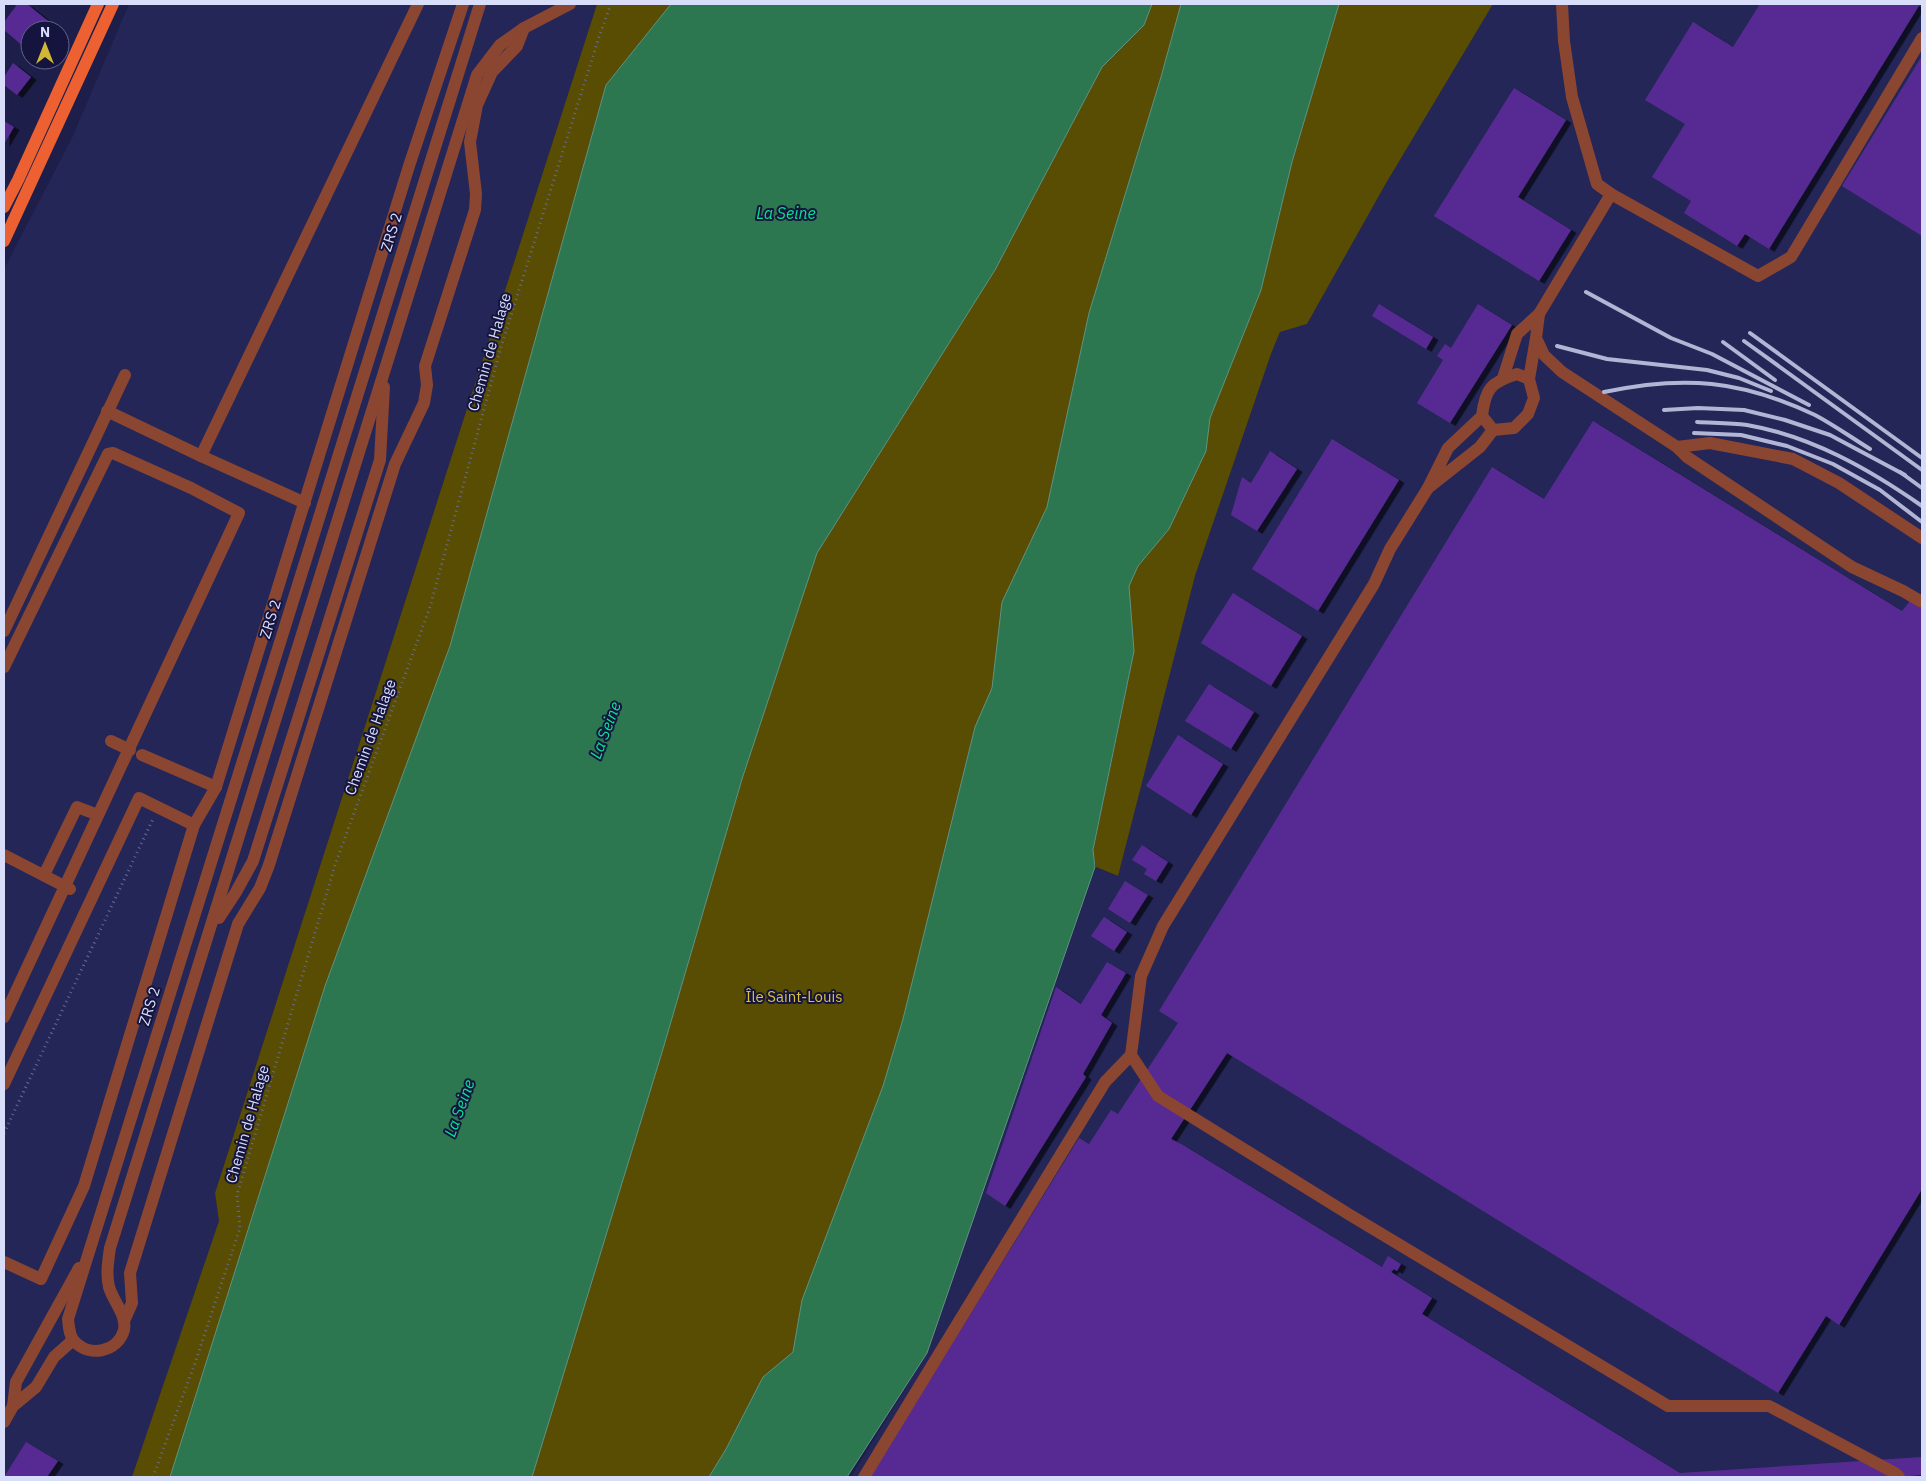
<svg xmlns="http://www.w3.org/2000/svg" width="1926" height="1481" viewBox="0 0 1926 1481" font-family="'IBM Plex Sans',sans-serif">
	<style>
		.built { fill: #242658 }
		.green { fill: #594c03 }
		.water { fill: #2c7650; stroke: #609583 }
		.building { fill: #572c92; filter: url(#shadow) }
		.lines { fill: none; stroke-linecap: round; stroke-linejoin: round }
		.path { stroke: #686b90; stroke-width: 3; stroke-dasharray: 1 4; stroke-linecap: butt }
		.minor { stroke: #8a4631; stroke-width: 12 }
		.major { stroke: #ed6031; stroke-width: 12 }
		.rail { stroke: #b2b6d5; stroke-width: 4 }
		.labels { text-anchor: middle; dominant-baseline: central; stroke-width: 4; stroke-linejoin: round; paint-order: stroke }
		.street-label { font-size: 15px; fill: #d8ddf9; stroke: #14143e }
		.park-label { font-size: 15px; fill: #dcc239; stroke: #14143e }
		.water-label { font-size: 16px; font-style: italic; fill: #06e390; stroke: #14143e }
	</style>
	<defs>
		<filter id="shadow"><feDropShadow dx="5.5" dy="3" stdDeviation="0" flood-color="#0009"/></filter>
	</defs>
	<rect width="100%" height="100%" fill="#1d1e49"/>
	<g class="built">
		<polygon points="129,4 597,4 215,1193 219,1221 140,1477 4,1477 4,269 72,138"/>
		<polygon points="1493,4 1922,4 1922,1477 851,1477 927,1353 1096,867 1117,876 1195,576 1271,354 1280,332 1307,324 1385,185"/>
	</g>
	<g class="green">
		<polygon points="597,4 671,4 606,85 450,646 325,986 170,1477 132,1477 219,1221 215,1193"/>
		<polygon points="1152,4 1181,4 1161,77 1089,313 1047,507 1002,602 992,689 975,727 903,1019 883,1086 802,1300 793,1352 763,1377 726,1449 709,1477 532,1477 663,1049 742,779 817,553 995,270 1102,67 1144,25"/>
		<polygon points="1339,4 1493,4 1385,185 1307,324 1280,332 1271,354 1195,576 1118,876 1096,867 1093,852 1134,651 1129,586 1138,566 1169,529 1206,451 1210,418 1261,290 1292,162"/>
	</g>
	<g class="water">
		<polygon points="671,4 1152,4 1144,25 1102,67 995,270 817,553 742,779 663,1049 532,1477 170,1477 325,986 450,646 606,85"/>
		<polygon points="1181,4 1339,4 1292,162 1261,290 1210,418 1206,451 1169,529 1138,566 1129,586 1134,651 1093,850 1095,867 927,1353 847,1477 709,1477 726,1449 763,1377 793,1352 802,1300 883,1086 903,1019 975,727 992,688 1002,602 1047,507 1089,313 1161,77"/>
	</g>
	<g class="building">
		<polygon points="14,4 27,4 58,29 30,30 30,52 4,30 4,22 16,6"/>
		<polygon points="1760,4 1920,4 1769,249 1745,234 1737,246 1684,213 1691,201 1652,177 1685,124 1645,100 1693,22 1733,47"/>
		<polygon points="1922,56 1922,236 1842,186"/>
		<polygon points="13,63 31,77 17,95 4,85 4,77"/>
		<polygon points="1514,88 1566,120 1518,197 1571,230 1539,281 1434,216"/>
		<polygon points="4,121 14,127 4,144"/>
		<polygon points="1379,304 1433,337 1426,349 1372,316"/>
		<polygon points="1478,304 1512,325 1450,423 1417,403 1443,360 1437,356 1445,344 1451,348"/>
		<polygon points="1593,421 1902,611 1910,601 1922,609 1922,1189 1839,1325 1826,1316 1778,1393 1227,1053 1171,1139 1183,1145 1382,1267 1388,1256 1401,1264 1397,1271 1394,1269 1391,1272 1432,1298 1422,1314 1680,1473 1922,1457 1922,1475 1895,1477 870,1477 1079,1138 1089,1144 1111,1110 1118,1114 1178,1023 1159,1011 1492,467 1544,499"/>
		<polygon points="1332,439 1399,480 1318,611 1252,569"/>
		<polygon points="1270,451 1297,469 1257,531 1231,515 1242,477 1251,483"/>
		<polygon points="1233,593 1302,636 1271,686 1201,643"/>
		<polygon points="1209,684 1254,712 1231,749 1185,721"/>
		<polygon points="1178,735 1223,764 1191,815 1146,786"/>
		<polygon points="1142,845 1168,862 1156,881 1144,874 1147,869 1132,860"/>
		<polygon points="1125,881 1148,895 1130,923 1108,909"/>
		<polygon points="1104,917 1127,932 1114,951 1091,936"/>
		<polygon points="1107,962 1126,973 1101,1015 1112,1023 1083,1074 1086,1077 1005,1206 986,1193 1056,987 1081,1004"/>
		<polygon points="26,1442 58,1461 47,1477 4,1477"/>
	</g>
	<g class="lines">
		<g class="path">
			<polyline points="4,1133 153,819"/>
			<polyline points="153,1477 195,1363 240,1228 237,1195 336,862 430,607 501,347 600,34 611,4"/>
		</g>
		<g class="minor">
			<path d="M480,4L68,1319C69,1327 69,1335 74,1341C89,1358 118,1352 124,1330C127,1315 113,1301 109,1287C106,1274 108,1262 110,1248L477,75L500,45L524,28L570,4"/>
			<polyline points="1562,4 1564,41 1572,97 1597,184 1611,194 1758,276 1791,257 1922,38"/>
			<polyline points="1539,314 1611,194"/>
			<polyline points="1536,338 1544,355 1562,372 1677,447"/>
			<path d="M1503,378L1517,334L1539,314L1536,338L1529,379L1534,398L1528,414L1514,428L1493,430L1482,416C1485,389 1491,382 1517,374L1529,379"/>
			<polyline points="107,411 201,456 418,4"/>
			<polyline points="1482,416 1448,448 1428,488 1480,447 1493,430"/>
			<polyline points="201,456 305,503"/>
			<polyline points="1428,488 1390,549 1374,584 1163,926 1141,976 1131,1055 1158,1096 1350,1215 1668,1406 1769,1406 1895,1473 1899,1477"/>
			<polyline points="1922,538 1839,483 1793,459 1710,443 1677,447 1687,457 1852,567 1903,591 1922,602"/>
			<polyline points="4,631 125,375"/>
			<polyline points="4,667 108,454 113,453 191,488 239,513 4,1017"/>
			<polyline points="111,741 130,750"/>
			<polyline points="142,755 216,787"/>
			<polyline points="194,825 216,787 409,166 463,4"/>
			<polyline points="4,855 70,889"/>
			<polyline points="44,875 77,807 98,815"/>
			<polyline points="219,918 236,892 253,861 380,460 384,387"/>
			<polyline points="4,1084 139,798 194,825 84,1186 41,1279 4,1262"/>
			<polyline points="124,1321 132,1303 130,1273 238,924 260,888 269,865 395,464 424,403 427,385 425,366 475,210 476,194 470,142 477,105 492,72 517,46 524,28"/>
			<polyline points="13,1406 16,1382 79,1268"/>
			<polyline points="4,1422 13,1406 36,1387 54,1357 73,1340"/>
			<polyline points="864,1477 1105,1082 1131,1055"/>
		</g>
		<g class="major">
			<polyline points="4,207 18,180 98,4"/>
			<polyline points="4,241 113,4"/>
		</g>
		<g class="rail">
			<polyline points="1586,292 1671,338 1712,354 1809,405"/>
			<polyline points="1750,333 1922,458"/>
			<polyline points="1744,341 1922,470"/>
			<polyline points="1723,342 1775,380"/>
			<polyline points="1557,346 1607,359 1707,370 1739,378 1771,391"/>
			<path d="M1604,392C1684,375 1741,380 1815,415C1834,425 1852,438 1870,449"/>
			<polyline points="1664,410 1698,408 1744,410 1785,420 1830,435 1905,475"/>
			<path d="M1697,422C1713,423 1730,423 1747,425C1811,436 1869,469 1922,506"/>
			<polyline points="1694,433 1741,435 1787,446 1833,464 1880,490 1922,522"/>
			<polyline points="1900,472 1922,488"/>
		</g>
	</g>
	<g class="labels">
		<g class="street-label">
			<text transform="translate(391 232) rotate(-73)">ZRS 2</text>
			<text transform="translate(489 352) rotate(-74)">Chemin de Halage</text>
			<text transform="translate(270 619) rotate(-73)">ZRS 2</text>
			<text transform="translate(370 737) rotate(-70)">Chemin de Halage</text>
			<text transform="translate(149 1006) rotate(-73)">ZRS 2</text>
			<text transform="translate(247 1124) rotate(-74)">Chemin de Halage</text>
		</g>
		<g class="park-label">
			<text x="794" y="996">Île Saint-Louis</text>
		</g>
		<g class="water-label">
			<text x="786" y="213">La Seine</text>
			<text transform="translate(605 730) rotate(-69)">La Seine</text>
			<text transform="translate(459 1108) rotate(-70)">La Seine</text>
		</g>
	</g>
	<rect width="1926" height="1481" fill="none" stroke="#d8ddf9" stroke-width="10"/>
	<g transform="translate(45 45)"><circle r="24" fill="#14143e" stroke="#626489"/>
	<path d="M0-4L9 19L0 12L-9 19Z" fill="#d0b736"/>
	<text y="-8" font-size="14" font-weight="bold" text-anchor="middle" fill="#d8ddf9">N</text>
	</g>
</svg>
